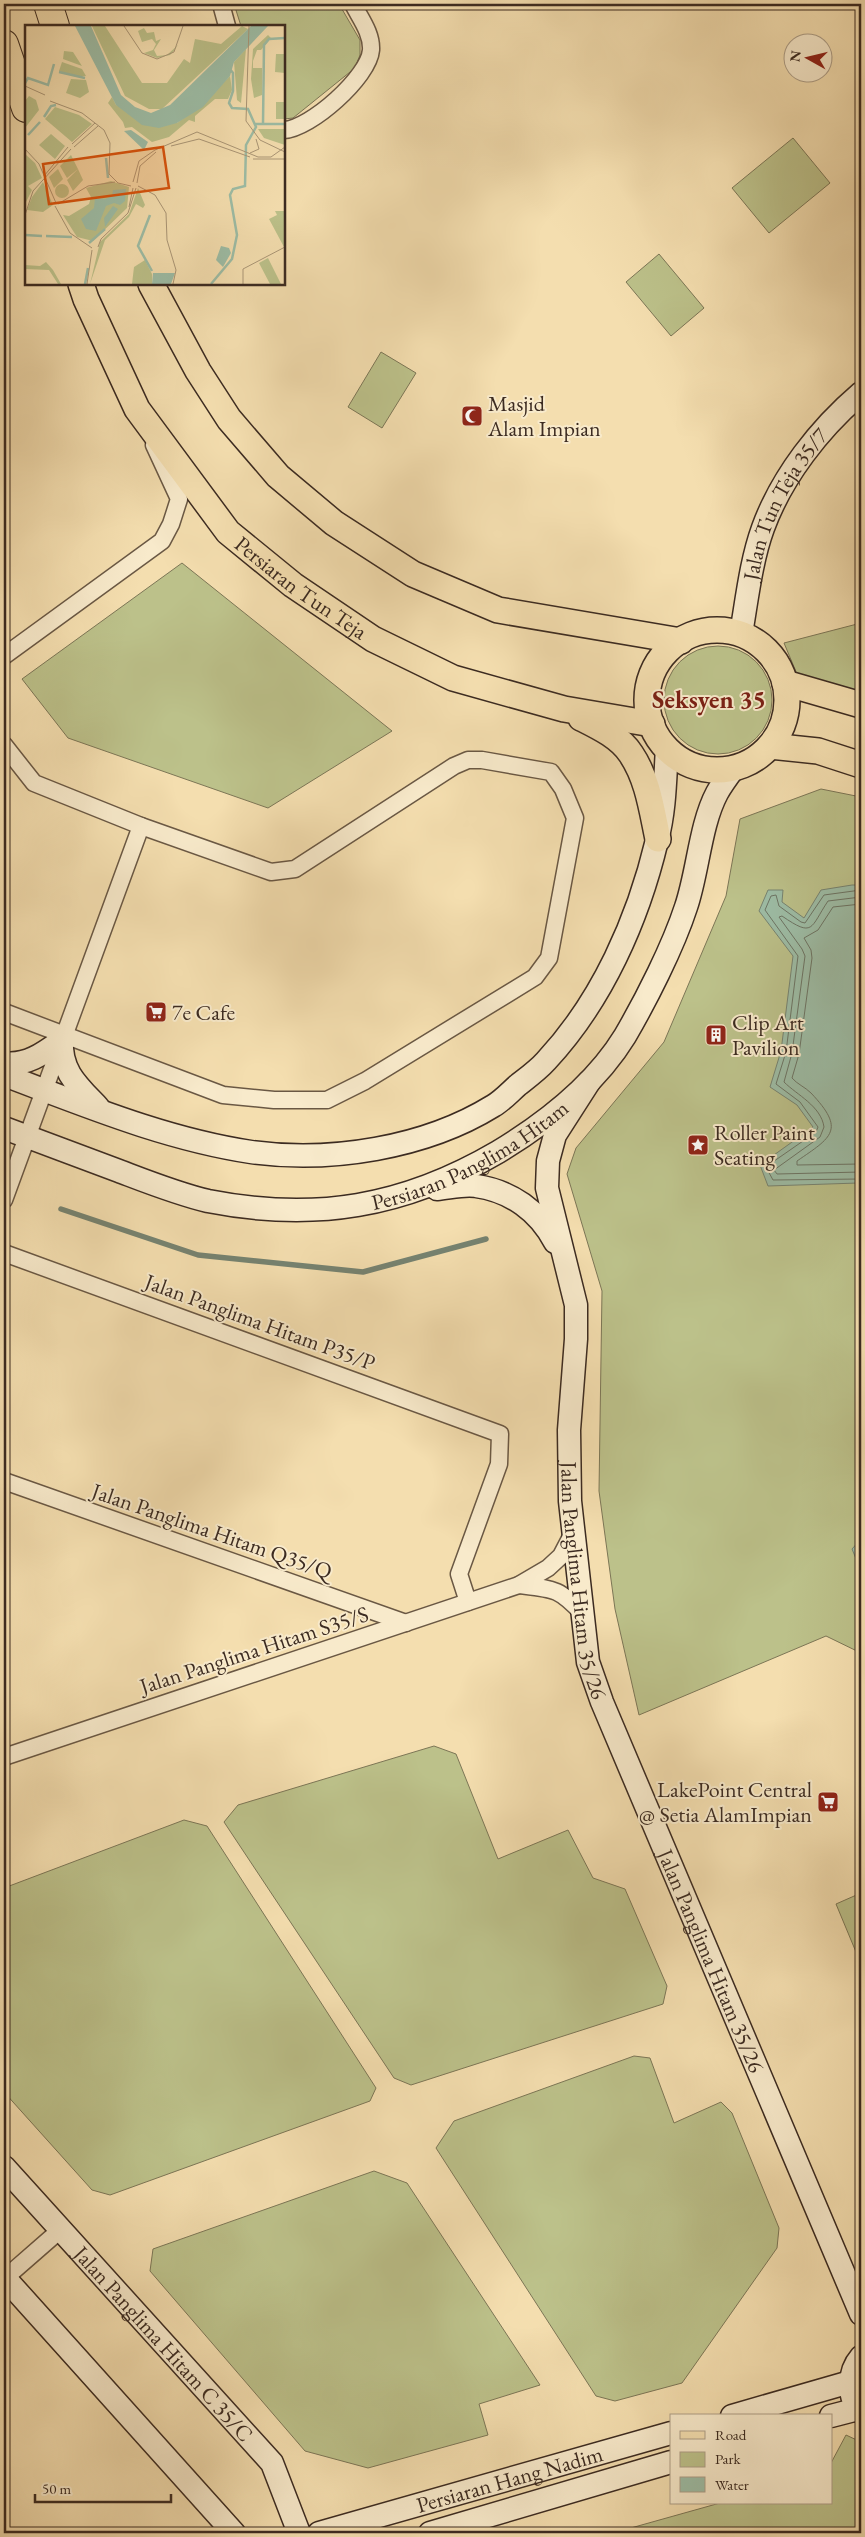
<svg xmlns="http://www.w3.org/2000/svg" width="865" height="2537" viewBox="0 0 865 2537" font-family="'EB Garamond',serif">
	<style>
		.green { fill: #bcc18a; stroke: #7c7656 }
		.water { fill: #9dbda6; stroke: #768371 }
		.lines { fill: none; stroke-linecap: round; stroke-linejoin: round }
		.shore { stroke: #6c7464; stroke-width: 1 }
		.stream { stroke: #768371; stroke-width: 5.5 }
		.street-casing { stroke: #6a5844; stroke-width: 19 }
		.secondary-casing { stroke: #3c2b21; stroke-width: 25 }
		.primary-casing { stroke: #3c2b21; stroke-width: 28 }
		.highway-casing { stroke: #3c2b21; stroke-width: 30 }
		.street { stroke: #f8eacb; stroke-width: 16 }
		.secondary { stroke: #f8eacb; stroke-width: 22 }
		.primary { stroke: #f4deaf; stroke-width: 25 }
		.highway { stroke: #f4deaf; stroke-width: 28 }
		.labels { text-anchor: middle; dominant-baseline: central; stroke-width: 4; stroke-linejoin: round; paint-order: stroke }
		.poi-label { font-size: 22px; fill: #3c2b21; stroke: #f8eacb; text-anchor: start }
		.street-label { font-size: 22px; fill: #3c2b21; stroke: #f8eacb }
		.quarter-label { font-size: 25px; font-weight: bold; fill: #7a1f14; stroke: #f8eacb }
		.inset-river { fill: none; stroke: #9dbda6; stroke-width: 2.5 }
		.inset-road { fill: none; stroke: #aa9676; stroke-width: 1 }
		.view { fill: #d7540e; fill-opacity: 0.15; stroke: #d7540e; stroke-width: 2.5 }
		.inset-edge { fill: none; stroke: #3c2b21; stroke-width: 2.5 }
	</style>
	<rect width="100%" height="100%" fill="#f4deaf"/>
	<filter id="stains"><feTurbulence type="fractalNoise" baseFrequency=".004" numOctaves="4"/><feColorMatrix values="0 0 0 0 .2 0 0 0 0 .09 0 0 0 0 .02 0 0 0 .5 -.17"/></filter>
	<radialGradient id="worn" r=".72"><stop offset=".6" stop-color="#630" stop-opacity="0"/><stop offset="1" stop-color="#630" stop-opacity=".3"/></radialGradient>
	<g class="green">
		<polygon points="234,4 339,4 360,40 360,55 355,68 293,118 284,119 284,26 241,26"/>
		<polygon points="793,138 830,183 769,233 732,188"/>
		<polygon points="659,254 704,308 671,336 626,282"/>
		<polygon points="381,352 416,373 382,428 348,407"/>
		<polygon points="182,563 392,731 268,808 68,738 22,679"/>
		<polygon points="861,623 861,695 797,674 784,643"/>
		<circle cx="718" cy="700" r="54"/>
		<polygon points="821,789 861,797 861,1653 826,1636 639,1715 615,1609 599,1491 602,1291 567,1174 576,1148 664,1042 726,896 740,819"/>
		<polygon points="434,1746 456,1754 498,1859 568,1830 593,1878 625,1889 667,1986 663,2004 411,2085 394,2078 224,1822 238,1805"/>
		<polygon points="184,1820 207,1826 376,2088 370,2101 110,2195 92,2190 4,2092 4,1888"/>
		<polygon points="861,1893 861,1964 836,1904"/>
		<polygon points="634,2056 650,2058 674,2123 721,2102 732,2113 779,2228 777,2248 682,2383 615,2401 596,2396 436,2148 454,2121"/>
		<polygon points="374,2171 407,2183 540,2385 479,2404 488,2435 368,2468 305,2451 150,2271 153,2249"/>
		<polygon points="846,2435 861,2442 861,2533 613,2533 720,2503 831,2503 831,2463"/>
	</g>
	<g class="water">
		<polygon points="852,885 861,885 861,1185 858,1183 768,1186 760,1165 813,1127 797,1105 770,1087 781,1051 793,956 759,911 768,890 783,890 782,902 804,918 821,890"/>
		<polygon points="861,1539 861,1566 859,1566 852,1549"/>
	</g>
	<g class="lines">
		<g class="shore">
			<polyline points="861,890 824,895 805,923 801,922 779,906 776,895 771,896 765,910 798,956 786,1052 776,1084 800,1102 818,1127 816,1132 767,1166 767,1169 773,1180 861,1179"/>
			<path d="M861,897L828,901C810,928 814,938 782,916L779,917L802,949L805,956L792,1053L784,1082C797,1095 821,1106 824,1127L820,1137L774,1170L777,1174L861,1172"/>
			<path d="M861,904L833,907L818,930L804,938L811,950L812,958L799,1054L792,1078C797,1084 805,1087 811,1093C846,1130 832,1137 797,1161V1165L861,1164"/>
		</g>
		<polyline class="stream" points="61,1209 198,1255 363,1272 486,1239"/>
		<g class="street-casing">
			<g id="street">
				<polyline points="221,4 227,26"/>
				<path d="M284,130C310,129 369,77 371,50C372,33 360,18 353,4"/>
				<polyline points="4,656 162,541 171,524 179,499 154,445"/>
				<polyline points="4,745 34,783 141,826 271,872 295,869 454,766 468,760 482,760 551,772 563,789 575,818 549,958 535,977 365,1081 327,1100 274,1100 223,1095 4,1012"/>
				<polyline points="4,1200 141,826"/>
				<polyline points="4,1253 500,1434 499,1464 459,1574 468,1602"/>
				<polyline points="4,1481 406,1623"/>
				<path d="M519,1585C554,1589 559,1588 583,1614"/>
				<polyline points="4,1757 519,1585 548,1568 561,1556 574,1531"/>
				<polyline points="4,2279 59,2231"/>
			</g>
		</g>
		<g class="secondary-casing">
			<g id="secondary">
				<path id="s1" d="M741,634C747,599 751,561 763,528C782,476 820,428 861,393"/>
				<path d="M62,1040C60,1071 78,1086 98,1107"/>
				<path d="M4,1063C27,1066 44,1053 62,1040"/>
				<path d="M4,1075C84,1105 165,1139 251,1152C330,1163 425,1148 493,1106C502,1101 510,1092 518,1085C527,1078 538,1070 546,1061C602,1001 638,920 657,840C665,810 665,779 667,748"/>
				<path id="s2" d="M589,1082L555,1135L548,1161L547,1188L576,1305V1339L569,1430L570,1501L588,1662L602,1702L861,2314"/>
				<path id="s3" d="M4,1128C42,1142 81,1157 119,1171C148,1182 178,1194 208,1201C315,1222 404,1207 498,1152C546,1123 595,1085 625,1036C646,1000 673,947 686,907C698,872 700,825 717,793C722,784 728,776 734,768"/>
				<path d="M437,1189C449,1188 464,1184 476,1186C511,1191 539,1211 555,1242"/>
				<path id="s4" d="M4,2167L272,2463L299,2533"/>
				<polyline points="4,2277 234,2533"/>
				<path d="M861,2357C848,2372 847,2397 861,2412"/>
				<polyline points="732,2416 850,2382"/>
				<polyline points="831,2416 858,2409"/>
				<path id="s5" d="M319,2533L671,2433"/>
				<polyline points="430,2533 671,2462"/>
			</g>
		</g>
		<g class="primary-casing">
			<g id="primary">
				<path id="s6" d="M81,284L86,299L137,409L228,532L293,585L373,639L453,678L564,709L652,724"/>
				<polyline points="151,284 198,371 229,419 278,476 334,523 413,574 498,610 681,641"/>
				<circle cx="717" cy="700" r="70"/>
				<polyline points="785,683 861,705"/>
				<path d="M581,718C599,727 620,737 631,754C648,779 652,811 658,839"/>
				<polyline points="770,746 818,751 861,765"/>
			</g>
		</g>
		<g class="highway-casing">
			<g id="highway">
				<polyline points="48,4 55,26"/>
				<polyline points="4,44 26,108"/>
			</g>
		</g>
		<use href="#street" class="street"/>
		<use href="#secondary" class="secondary"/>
		<use href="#primary" class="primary"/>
		<use href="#highway" class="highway"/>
	</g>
	<defs>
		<g id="mosque-square" transform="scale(1.125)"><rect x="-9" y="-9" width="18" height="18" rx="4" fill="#8f2418" stroke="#f8eacb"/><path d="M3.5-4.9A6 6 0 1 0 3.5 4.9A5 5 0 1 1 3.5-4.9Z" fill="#fff"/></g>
		<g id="supermarket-square" transform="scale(1.125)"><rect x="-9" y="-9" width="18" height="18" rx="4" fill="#8f2418" stroke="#f8eacb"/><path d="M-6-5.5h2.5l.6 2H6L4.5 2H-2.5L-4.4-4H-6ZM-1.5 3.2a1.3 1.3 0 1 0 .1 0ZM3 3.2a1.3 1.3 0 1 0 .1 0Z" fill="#fff"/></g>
		<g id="building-square" transform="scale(1.125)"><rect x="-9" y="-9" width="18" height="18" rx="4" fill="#8f2418" stroke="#f8eacb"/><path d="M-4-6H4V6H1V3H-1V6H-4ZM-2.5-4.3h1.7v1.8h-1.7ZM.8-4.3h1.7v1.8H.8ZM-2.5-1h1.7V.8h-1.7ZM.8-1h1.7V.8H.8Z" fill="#fff"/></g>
		<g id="sight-square" transform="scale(1.125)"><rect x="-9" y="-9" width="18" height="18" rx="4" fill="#8f2418" stroke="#f8eacb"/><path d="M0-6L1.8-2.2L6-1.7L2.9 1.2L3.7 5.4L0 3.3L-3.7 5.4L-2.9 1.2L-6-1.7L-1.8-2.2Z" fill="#fff"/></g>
	</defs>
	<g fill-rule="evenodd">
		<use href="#mosque-square" x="472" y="416"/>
		<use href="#supermarket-square" x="156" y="1012"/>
		<use href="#building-square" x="716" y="1035"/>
		<use href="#sight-square" x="698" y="1145"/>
		<use href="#supermarket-square" x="828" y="1802"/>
	</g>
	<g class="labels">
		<g class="poi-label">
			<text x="488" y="403">Masjid<tspan x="488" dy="25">Alam Impian</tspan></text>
			<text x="172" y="1012">7e Cafe</text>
			<text x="732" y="1022">Clip Art<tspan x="732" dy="25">Pavilion</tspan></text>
			<text x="714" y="1132">Roller Paint<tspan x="714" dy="25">Seating</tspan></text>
			<text x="812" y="1789" text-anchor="end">LakePoint Central<tspan x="812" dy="25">@ Setia AlamImpian</tspan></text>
		</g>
		<g class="street-label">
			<text stroke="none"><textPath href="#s1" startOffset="139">Jalan Tun Teja 35/7</textPath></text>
			<text stroke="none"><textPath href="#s6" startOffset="382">Persiaran Tun Teja</textPath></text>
			<text stroke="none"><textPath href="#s3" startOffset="491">Persiaran Panglima Hitam</textPath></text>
			<text transform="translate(260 1322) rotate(20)">Jalan Panglima Hitam P35/P</text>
			<text transform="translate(212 1531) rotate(19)">Jalan Panglima Hitam Q35/Q</text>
			<text stroke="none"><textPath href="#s2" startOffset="514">Jalan Panglima Hitam 35/26</textPath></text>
			<text transform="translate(254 1650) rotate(-18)">Jalan Panglima Hitam S35/S</text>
			<text stroke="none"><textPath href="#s2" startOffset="919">Jalan Panglima Hitam 35/26</textPath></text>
			<text stroke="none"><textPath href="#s4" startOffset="238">Jalan Panglima Hitam C 35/C</textPath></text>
			<text stroke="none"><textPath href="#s5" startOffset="198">Persiaran Hang Nadim</textPath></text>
		</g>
		<g class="quarter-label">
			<text x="709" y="699">Seksyen 35</text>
		</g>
	</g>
	<g transform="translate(25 25)">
		<rect width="260" height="260" fill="#f4deaf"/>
		<path d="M67,1H80L117,58H142L159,34L165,38L170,14L196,19L217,1L223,4L137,84H124L100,71ZM119,3L122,8L129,7L131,16L136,14L129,25L132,31L142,30L153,20L148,27L145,30L132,33L119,28L128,25L131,19L127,14L117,17L113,6ZM243,10L246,13L236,25H232L228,36V43H237V70L229,73L226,54L228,24ZM221,24L216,78L212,75L209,37ZM39,26L48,27L57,41L38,34ZM251,29H260V48L250,47ZM37,37L57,44L61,51H48L34,46ZM205,51L207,65L203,74H190L170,91V97L164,95L144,112L127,117L107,102L100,103L98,97L83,78L87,72L91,80L152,98L176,81ZM46,54L61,55L64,67L55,73L41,68ZM4,71L11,75L14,85L0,103V76ZM251,77H260V94H251ZM30,82L54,90L67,99L47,117L20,94ZM233,104H260V120L239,113ZM26,109L40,121L30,134L14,120ZM0,129L10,138L17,153L3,161L7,165L0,179ZM46,130L53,144L42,153L35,141ZM33,144L38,154L29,163L24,152ZM53,144L58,155L48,166L42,155ZM86,156L104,162L102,183L68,216L52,212L38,190L44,191L64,179L66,172L61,163ZM18,157L28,180L18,187L2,185L7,172ZM30 166a7 7 0 1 1 14 0a7 7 0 1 1-14 0ZM113,163L120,180L118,183L111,179L104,192L80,215L65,259L75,217L104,189ZM250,186H260L259,222L244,194L252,190ZM243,233L256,259H245L234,238ZM120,235L127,249V259H107L109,242ZM21,237L28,245L36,259H33L24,245L0,244V240L15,241Z" fill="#bcc18a"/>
		<path d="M50,1H66L96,70L110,82L126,88L145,80L226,1H243L209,37L205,51L178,82L152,98L134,103L117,100L91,80ZM106,105L123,117L119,125L99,106ZM101,164L100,176L95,180L89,178L81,181L71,206L61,204L56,194L69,183L70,173L80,174L87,171L88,165ZM88,181L93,184L80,202L79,193ZM196,221L204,223L206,228L198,242L191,235ZM150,248L146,259H127L128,248Z" fill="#9dbda6"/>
		<path class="inset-river" d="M34,47L60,53M0,58L3,53L23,60L29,39M19,92L26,81L31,80M230,99H260M238,99L239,20L244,14L260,13M3,110L15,97M81,133L83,153M125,190L113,221L127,246M0,210L17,211M21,211L47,212M64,218L80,204M60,259L63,243M186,259L207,234L212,210L205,170L208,164L220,161L221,120L231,102L223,84L207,83L204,78L208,66V48L204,43"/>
		<path class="inset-road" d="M99,1L117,28L132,34L149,27L158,1M224,1L221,96L235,115L260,127M0,61L20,70M25,76L57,88L79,105L85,118L84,149L93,158L106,161M47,119L70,98M146,121L174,114L225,132M49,122L73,101M0,124L14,139L31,178M130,125L172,107L233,132H246L260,122M225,128L234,124L231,114M228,134H260M19,151L43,122M108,157L114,136L130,125M112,158L115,141L131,127M113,161L130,170L141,188L142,215L151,245L148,259M33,179L63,161L90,157M30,181L45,208L67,223M104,182L108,163M0,190L8,166L46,124M73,222L76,214L103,188L111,163M62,259L67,225M218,259V244L260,222"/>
		<path class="view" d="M138,122L144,163L24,179L18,139Z"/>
		<rect width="260" height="260" class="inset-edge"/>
	</g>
	<rect width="865" height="2537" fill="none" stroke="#f4deaf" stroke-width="20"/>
	<rect x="5" y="5" width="855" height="2527" fill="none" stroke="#3c2b21" stroke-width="2.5"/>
	<rect x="10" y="10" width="845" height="2517" fill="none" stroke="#3c2b21"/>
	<rect x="670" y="2414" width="162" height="90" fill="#f8eacb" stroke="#ad9e87"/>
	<rect x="680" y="2431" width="25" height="8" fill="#f4deaf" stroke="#ad9e87"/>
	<text x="715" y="2440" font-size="15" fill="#3c2b21">Road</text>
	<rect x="680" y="2452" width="25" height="15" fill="#bcc18a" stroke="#ad9e87"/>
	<text x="715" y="2464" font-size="15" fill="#3c2b21">Park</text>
	<rect x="680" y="2477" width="25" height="15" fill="#9dbda6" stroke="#ad9e87"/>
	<text x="715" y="2490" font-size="15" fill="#3c2b21">Water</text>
	<g transform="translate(808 58) rotate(278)"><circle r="24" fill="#f8eacb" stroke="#ad9e87"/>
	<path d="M0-4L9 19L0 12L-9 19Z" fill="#8f2418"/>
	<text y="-8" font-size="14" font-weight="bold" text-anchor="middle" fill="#3c2b21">N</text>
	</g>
	<path d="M35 2494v8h136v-8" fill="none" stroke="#3c2b21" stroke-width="2.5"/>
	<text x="42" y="2494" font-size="15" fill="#3c2b21" stroke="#f8eacb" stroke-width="4" paint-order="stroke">50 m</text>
	<rect width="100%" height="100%" filter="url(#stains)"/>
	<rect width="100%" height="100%" fill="url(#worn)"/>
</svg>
